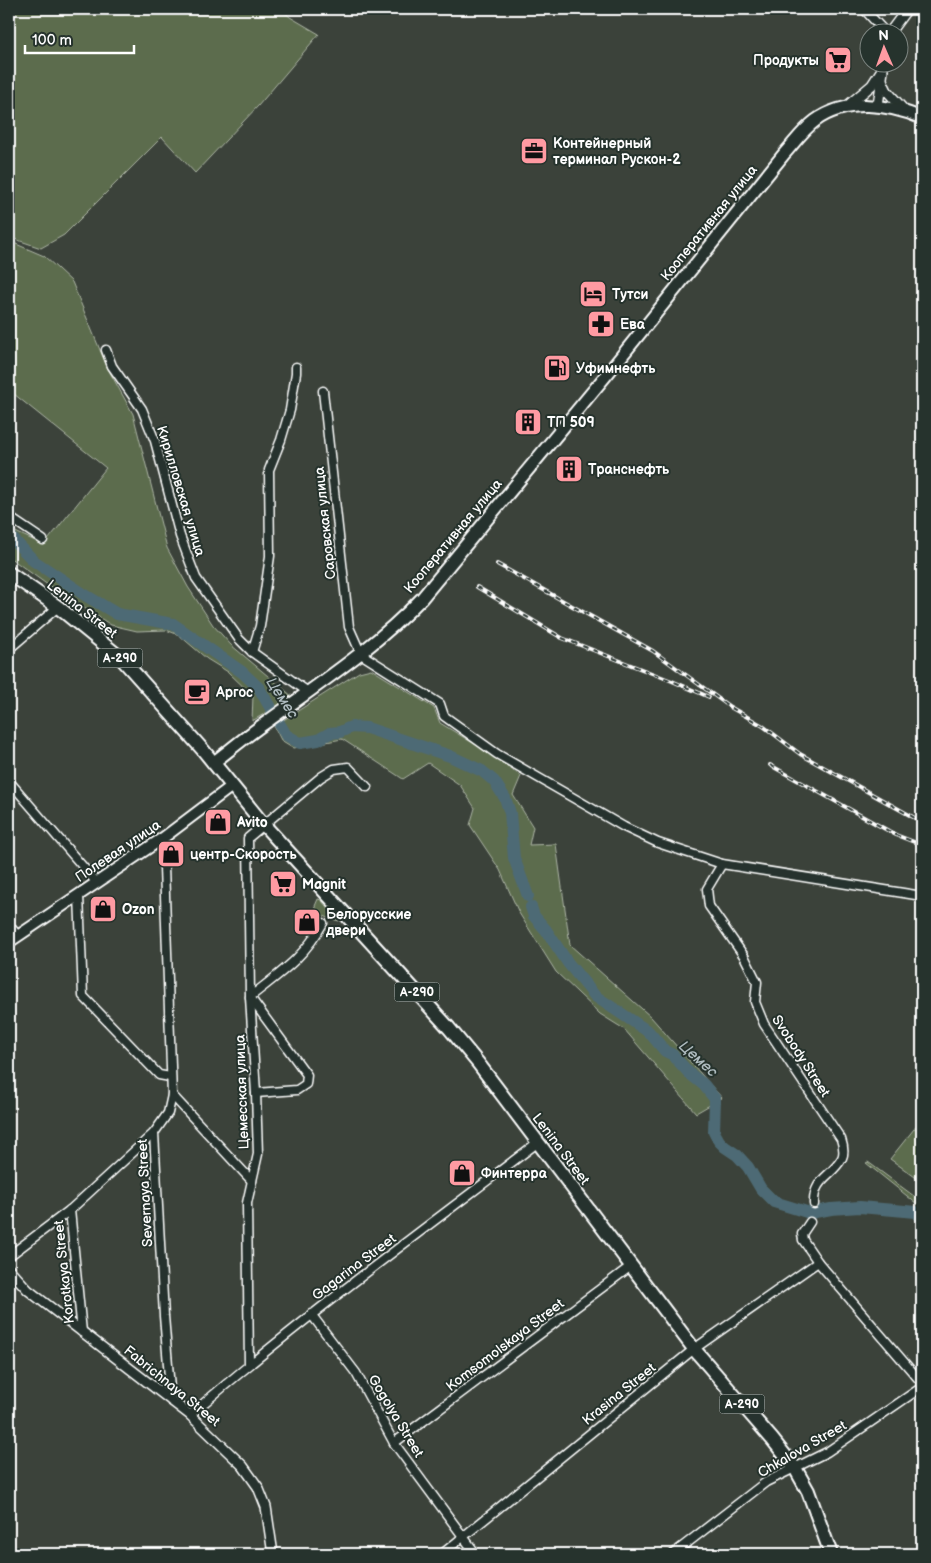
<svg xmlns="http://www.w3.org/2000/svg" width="931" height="1563" viewBox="0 0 931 1563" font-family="'Balsamiq Sans',sans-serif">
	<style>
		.green { fill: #5c6c4e; stroke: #aeb6a6 }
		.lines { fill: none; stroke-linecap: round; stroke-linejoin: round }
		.river { stroke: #4e6b74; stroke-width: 12 }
		.minor-casing { stroke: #fff; stroke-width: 11 }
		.tertiary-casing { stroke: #fff; stroke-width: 12 }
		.secondary-casing { stroke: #fff; stroke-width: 14 }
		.primary-casing { stroke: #fff; stroke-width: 15 }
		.trunk-casing { stroke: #fff; stroke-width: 16 }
		.minor { stroke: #26332d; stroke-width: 8 }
		.tertiary { stroke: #26332d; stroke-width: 9 }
		.secondary { stroke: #26332d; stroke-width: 10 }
		.primary { stroke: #26332d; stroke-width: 11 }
		.trunk { stroke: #26332d; stroke-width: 12 }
		.rail-casing { stroke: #fff; stroke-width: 4 }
		.rail { stroke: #26332d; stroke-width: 2; stroke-dasharray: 5.5; stroke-linecap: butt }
		.labels { text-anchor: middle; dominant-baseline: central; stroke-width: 4; stroke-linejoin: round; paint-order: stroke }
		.shield { fill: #26332d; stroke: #bec2c0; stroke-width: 1 }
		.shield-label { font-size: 12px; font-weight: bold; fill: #fff }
		.poi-label { font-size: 14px; font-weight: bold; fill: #fff; stroke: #26332d; text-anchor: start }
		.street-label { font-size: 14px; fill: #fff; stroke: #26332d }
		.water-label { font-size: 15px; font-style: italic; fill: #afbcc0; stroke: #26332d }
	</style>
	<rect width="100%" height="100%" fill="#3b423a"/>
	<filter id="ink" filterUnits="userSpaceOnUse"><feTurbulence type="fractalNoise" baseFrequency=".02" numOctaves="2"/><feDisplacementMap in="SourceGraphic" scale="10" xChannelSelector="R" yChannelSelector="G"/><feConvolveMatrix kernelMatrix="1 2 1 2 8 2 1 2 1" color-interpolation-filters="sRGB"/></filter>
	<g filter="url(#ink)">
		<g class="green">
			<polygon points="9,9 281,9 290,17 319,34 258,106 195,173 162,137 64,235 41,248 9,237"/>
			<polygon points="9,241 44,256 72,282 107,367 133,414 167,548 188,587 213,625 231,645 293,697 252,721 253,696 228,672 207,659 179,635 166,630 137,631 111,625 45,583 9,557 9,529 44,545 106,468 9,390"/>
			<polygon points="371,669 434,708 440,723 478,746 521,776 513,795 533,827 529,845 556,844 570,945 651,1017 722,1098 696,1113 624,1029 600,1014 556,972 519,913 500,870 470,825 475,808 460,785 428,763 403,779 342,739 294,748 281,740 274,726 359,672"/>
			<path d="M318,899L321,900L339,921C328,918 319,916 315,906Z"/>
			<polygon points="922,1119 922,1182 890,1159"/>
			<polygon points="868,1162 922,1202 922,1208 866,1163"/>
		</g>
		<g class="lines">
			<g class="river">
				<polyline points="9,535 34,561 85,595 117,614 173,624 242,672 259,688 286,735 300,743 318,740 330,733 340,732 351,727 367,728 450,756 482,771 494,781 505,798 510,813 514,858 528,896"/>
				<polyline points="531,907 534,916 546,930 568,963 595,996 649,1032 665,1051 673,1055 689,1073 704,1085 715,1099 714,1132 719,1141 725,1147 737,1155 748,1167 761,1189 774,1202 810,1213 831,1209 860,1207 916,1212 922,1218"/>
			</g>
			<g class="minor-casing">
				<g id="minor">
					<polyline points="864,9 885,32"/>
					<polyline points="106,350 112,366 142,409 155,441 180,536 196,578 239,639 252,652 308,692"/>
					<polyline points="323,391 349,627 361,654 440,704 444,716 497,754 624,827 658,843 722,864 922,896"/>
					<polyline points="9,517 43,540"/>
					<polyline points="9,649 58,607"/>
					<polyline points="252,652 260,626 270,556 269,470 281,440 290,410 296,373 296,367"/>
					<polyline points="9,781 97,883"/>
					<polyline points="163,838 172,1095 168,1113 154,1133 164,1316 171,1401"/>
					<path d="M722,864L707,889L709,906L744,956L757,982L755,1002L764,1024L841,1139C843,1145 845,1152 842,1158C832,1177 813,1178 814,1204"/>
					<polyline points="79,895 83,996 159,1075 170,1077"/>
					<polyline points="9,925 18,936"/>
					<path d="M256,1093L297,1090L306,1084L307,1075L250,997C280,973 304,958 323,923"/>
					<polyline points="172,1095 252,1181"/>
					<polyline points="70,1210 82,1332"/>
					<polyline points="810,1222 802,1234 803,1240 818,1262 922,1383"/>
					<polyline points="9,1256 70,1210 154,1133"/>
					<polyline points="311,1314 356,1373 394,1443 476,1554"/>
					<polyline points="249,1364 247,1203 258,1154 256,1093 250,997 248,838 321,777 334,769 348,767 367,787"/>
					<path d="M190,1415C301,1319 420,1232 537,1143"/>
					<polyline points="394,1443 631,1266"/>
					<polyline points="442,1554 694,1349 818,1262"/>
					<polyline points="673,1554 766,1482 827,1452 922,1387"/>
				</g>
			</g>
			<g class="tertiary-casing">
				<g id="tertiary">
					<polyline points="890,32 907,9"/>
					<polyline points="882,80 887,91 904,110"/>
					<polyline points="878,105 883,71"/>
					<polyline points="846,107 872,85 883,68"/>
					<polyline points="9,1269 28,1290 190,1415 243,1466 258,1487 266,1507 273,1554"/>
				</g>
			</g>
			<g class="secondary-casing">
				<polyline id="secondary" points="9,942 163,838 232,786"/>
			</g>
			<g class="primary-casing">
				<path id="primary" d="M213,763C231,749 249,734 268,721C323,681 375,647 422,598L608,373L784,154C794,143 803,130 815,121C847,98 888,104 922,118"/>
			</g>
			<g class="trunk-casing">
				<polyline id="trunk" points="9,573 58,607 122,659 203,750 264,825 449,1028 478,1063 694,1349 772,1439 795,1468 808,1491 831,1554"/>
			</g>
			<use href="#minor" class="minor"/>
			<use href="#tertiary" class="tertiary"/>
			<use href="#secondary" class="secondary"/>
			<use href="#primary" class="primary"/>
			<use href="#trunk" class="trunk"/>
			<g class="rail-casing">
				<g id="rail">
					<polyline points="497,564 653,651 730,707 763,726 800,754 922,822"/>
					<polyline points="477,587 562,638 672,681 709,697"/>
					<polyline points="770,765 896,835 922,845"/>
				</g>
			</g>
			<use href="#rail" class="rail"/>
		</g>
	</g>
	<defs>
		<g id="supermarket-square" transform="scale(1.4375)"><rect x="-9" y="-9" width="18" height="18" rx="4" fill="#ff9aa2" stroke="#26332d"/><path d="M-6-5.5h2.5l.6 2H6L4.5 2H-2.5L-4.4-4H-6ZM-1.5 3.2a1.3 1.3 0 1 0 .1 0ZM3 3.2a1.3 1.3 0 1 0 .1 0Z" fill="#111"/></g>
		<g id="office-square" transform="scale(1.4375)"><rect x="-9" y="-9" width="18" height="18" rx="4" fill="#ff9aa2" stroke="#26332d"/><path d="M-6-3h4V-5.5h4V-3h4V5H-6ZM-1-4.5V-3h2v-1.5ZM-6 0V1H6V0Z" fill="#111"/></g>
		<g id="hotel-square" transform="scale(1.4375)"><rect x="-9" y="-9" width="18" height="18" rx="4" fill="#ff9aa2" stroke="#26332d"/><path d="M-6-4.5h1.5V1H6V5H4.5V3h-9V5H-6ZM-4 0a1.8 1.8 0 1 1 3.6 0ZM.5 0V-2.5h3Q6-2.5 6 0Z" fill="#111"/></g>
		<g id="pharmacy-square" transform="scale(1.4375)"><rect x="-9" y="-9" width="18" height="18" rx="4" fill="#ff9aa2" stroke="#26332d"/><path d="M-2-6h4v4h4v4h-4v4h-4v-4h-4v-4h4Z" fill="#111"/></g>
		<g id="fuel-square" transform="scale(1.4375)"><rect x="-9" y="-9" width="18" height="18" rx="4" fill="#ff9aa2" stroke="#26332d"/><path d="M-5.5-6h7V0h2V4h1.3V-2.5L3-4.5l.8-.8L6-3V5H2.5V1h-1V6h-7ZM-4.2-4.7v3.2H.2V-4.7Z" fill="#111"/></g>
		<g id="building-square" transform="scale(1.4375)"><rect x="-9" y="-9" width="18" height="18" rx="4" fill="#ff9aa2" stroke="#26332d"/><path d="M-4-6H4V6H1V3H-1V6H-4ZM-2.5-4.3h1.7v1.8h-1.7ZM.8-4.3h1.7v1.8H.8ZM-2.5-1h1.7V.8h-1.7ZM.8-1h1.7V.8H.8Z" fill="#111"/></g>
		<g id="cafe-square" transform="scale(1.4375)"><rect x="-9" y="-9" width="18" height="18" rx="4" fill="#ff9aa2" stroke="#26332d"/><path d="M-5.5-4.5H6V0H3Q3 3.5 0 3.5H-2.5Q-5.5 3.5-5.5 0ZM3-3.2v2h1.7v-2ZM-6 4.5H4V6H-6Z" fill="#111"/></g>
		<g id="shop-square" transform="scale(1.4375)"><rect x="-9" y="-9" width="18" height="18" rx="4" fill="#ff9aa2" stroke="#26332d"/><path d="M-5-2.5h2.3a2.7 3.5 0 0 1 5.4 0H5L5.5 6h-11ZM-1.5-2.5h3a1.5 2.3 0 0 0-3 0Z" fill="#111"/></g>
	</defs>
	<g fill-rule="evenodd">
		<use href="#supermarket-square" x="838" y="60"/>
		<use href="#office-square" x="534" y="151"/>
		<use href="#hotel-square" x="593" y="294"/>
		<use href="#pharmacy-square" x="601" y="324"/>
		<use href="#fuel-square" x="557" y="368"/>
		<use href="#building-square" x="528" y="422"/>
		<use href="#building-square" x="569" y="469"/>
		<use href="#cafe-square" x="197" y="692"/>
		<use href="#shop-square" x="218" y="822"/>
		<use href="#shop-square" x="171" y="854"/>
		<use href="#supermarket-square" x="283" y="884"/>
		<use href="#shop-square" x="103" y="909"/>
		<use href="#shop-square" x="307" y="922"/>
		<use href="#shop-square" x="462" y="1173"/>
	</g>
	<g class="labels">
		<g class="shield">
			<rect x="97.5" y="648.5" width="45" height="19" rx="4"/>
			<rect x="394.5" y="982.5" width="45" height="19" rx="4"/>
			<rect x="719.5" y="1394.5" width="45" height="19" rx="4"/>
		</g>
		<g class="shield-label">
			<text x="120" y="658">А-290</text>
			<text x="417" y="992">А-290</text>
			<text x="742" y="1404">А-290</text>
		</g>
		<g class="poi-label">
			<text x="819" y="60" text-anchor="end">Продукты</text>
			<text x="553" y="143">Контейнерный<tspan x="553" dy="16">терминал Рускон-2</tspan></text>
			<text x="612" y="294">Тутси</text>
			<text x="620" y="324">Ева</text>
			<text x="576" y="368">Уфимнефть</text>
			<text x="547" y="422">ТП 509</text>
			<text x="588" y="469">Транснефть</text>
			<text x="216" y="692">Аргос</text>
			<text x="237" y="822">Avito</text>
			<text x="190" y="854">центр-Скорость</text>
			<text x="302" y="884">Magnit</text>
			<text x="122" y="909">Ozon</text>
			<text x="326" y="914">Белорусские<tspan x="326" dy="16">двери</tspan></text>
			<text x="481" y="1173">Финтерра</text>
		</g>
		<g class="street-label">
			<text transform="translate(709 223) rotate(-51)">Кооперативная улица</text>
			<text transform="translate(181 491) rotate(73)">Кирилловская улица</text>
			<text transform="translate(325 523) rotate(-96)">Саровская улица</text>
			<text transform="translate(453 536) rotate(-50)">Кооперативная улица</text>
			<text transform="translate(82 609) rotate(38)">Lenina Street</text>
			<text transform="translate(118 851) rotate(-34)">Полевая улица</text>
			<text transform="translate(801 1056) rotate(57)">Svobody Street</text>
			<text transform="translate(242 1092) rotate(-92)">Цемесская улица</text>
			<text transform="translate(561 1149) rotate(53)">Lenina Street</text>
			<text transform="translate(145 1193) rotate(-93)">Severnaya Street</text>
			<text transform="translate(354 1267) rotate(-37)">Gagarina Street</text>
			<text transform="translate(64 1272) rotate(-96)">Korotkaya Street</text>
			<text transform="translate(505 1345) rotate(-37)">Komsomolskaya Street</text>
			<text transform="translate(172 1386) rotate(39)">Fabrichnaya Street</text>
			<text transform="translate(619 1394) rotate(-39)">Krasina Street</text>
			<text transform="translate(396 1416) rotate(59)">Gogolya Street</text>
			<text transform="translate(802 1449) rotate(-30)">Chkalova Street</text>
		</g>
		<g class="water-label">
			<text transform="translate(282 698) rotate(57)">Цемес</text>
			<text transform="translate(698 1059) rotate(42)">Цемес</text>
		</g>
	</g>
	<rect width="931" height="1563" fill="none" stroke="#26332d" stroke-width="30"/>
	<rect x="15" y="15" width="901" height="1533" fill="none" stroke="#fff" stroke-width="2" filter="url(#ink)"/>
	<g transform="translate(884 48) rotate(358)"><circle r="24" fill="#26332d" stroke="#7d8581"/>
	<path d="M0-4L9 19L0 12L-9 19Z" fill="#ff9aa2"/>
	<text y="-8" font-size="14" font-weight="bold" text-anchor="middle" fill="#ffffff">N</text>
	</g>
	<path d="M25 45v8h109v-8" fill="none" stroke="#ffffff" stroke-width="2.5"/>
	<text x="32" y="45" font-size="15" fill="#ffffff" stroke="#26332d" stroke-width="4" paint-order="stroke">100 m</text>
</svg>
